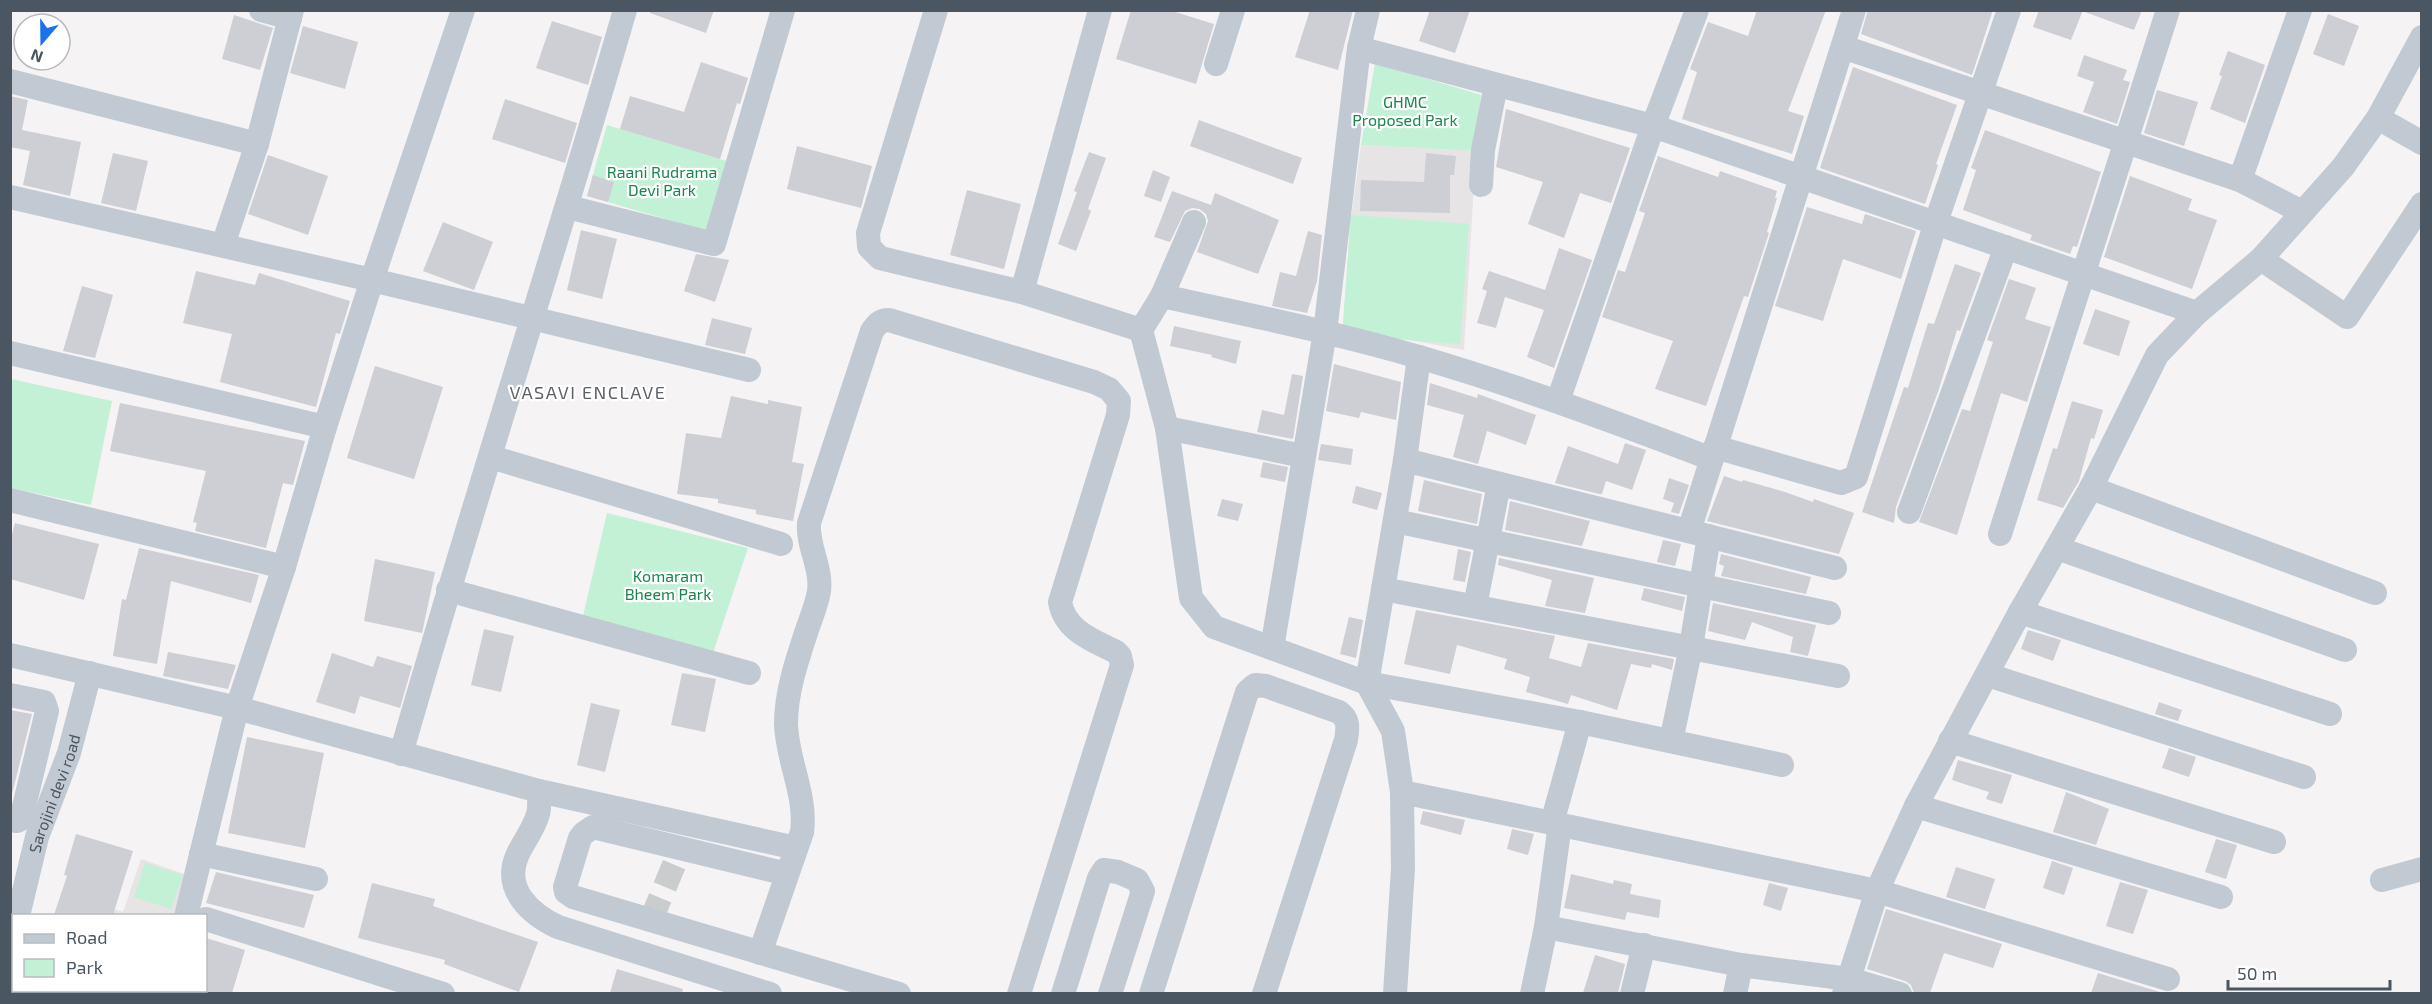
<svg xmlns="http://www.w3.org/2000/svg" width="2432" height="1004" viewBox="0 0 2432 1004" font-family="'Exo 2',sans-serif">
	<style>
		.education { fill: #e6e4e5 }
		.green { fill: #c3f1d5 }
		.building { fill: #cdcfd5 }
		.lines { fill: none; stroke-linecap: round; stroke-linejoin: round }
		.street-tunnel { stroke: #caccce; stroke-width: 24; stroke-dasharray: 24 12; stroke-linecap: butt }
		.street { stroke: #c1cad2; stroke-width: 24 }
		.labels { text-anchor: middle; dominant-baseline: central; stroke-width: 4.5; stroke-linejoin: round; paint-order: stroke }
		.park-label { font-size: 16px; fill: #17864f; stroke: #fff }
		.street-label { font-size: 16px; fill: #4a5661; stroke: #fff }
		.neighbourhood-label { font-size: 18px; letter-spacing: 1.5px; fill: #5f6368; stroke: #fff }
	</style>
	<rect width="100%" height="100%" fill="#f5f3f3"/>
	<g class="education">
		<polygon points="1361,145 1476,151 1464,350 1343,328 1350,226"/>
		<polygon points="141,859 187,875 173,915 54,916 62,891 123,912"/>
	</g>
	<g class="green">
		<polygon points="1375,63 1481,95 1476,151 1361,145"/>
		<polygon points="607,125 730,162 710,232 587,196"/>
		<polygon points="1351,215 1469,224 1460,344 1342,335"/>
		<polygon points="11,379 112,401 91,505 11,488"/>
		<polygon points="607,513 748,548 713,653 583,616"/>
		<polygon points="145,863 183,875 171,909 134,897"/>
	</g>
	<g class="building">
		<polygon points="650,10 714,10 706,33 650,13"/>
		<polygon points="1131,10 1169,10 1214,24 1196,84 1116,59"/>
		<polygon points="1310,10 1353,10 1338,70 1295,57"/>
		<polygon points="1430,10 1470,10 1455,53 1419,41"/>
		<polygon points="1757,10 1826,10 1788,111 1804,116 1792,154 1682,119 1697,72 1690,69 1708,22 1748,36"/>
		<polygon points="1868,10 1993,10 1972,75 1861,34"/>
		<polygon points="2039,10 2083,10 2071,40 2033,27"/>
		<polygon points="2086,10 2142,10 2134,30 2085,12"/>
		<polygon points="2328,14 2359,26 2344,66 2313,54"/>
		<polygon points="234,15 273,28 260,70 222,59"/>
		<polygon points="552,21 602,37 588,85 536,68"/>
		<polygon points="303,26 358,42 345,89 290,73"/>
		<polygon points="2228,51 2265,65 2245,123 2210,109 2222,76 2219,75"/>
		<polygon points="2084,55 2127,70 2123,80 2130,82 2117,124 2083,112 2094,82 2077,76"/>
		<polygon points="701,62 748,78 740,104 737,103 720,159 620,129 630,96 684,112"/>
		<polygon points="1853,67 1957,105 1936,164 1938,165 1925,204 1820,168"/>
		<polygon points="2157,90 2198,102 2184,146 2144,133"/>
		<polygon points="10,96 28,100 22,130 81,142 70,196 23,185 30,151 10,147"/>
		<polygon points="505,99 577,123 565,163 492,139"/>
		<polygon points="1506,109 1630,148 1611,203 1580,193 1564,238 1528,224 1543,182 1496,167"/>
		<polygon points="1199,120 1302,158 1293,184 1190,146"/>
		<polygon points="1985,130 2101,172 2077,247 2073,246 2070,254 2030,240 2032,235 1963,210 1976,170 1971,168"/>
		<polygon points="797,146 872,166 861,208 787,189"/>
		<polygon points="1089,152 1106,158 1088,209 1091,211 1076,251 1058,244 1077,192 1074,191"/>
		<polygon points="113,153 148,161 136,211 101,203"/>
		<polygon points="1426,153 1456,156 1454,175 1450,175 1450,213 1360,211 1361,180 1424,182"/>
		<polygon points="268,155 328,176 308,235 248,214"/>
		<polygon points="1658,156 1718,177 1720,171 1777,191 1775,198 1777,198 1767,232 1769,233 1748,297 1744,296 1706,406 1655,389 1673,341 1602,317 1618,270 1625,272 1645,213 1639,211"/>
		<polygon points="1153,170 1170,177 1161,202 1144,196"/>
		<polygon points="593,175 614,182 608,202 587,196"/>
		<polygon points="2130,176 2192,199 2188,210 2217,220 2192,289 2104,257"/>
		<polygon points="967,190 1021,204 1004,269 950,255"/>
		<polygon points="1172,191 1211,205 1215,193 1279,220 1258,274 1197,252 1208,221 1206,214 1199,209 1192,208 1185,211 1170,242 1154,237"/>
		<polygon points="1807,207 1862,224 1865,214 1916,231 1901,279 1843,259 1823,321 1775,306"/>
		<polygon points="443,222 493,242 474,290 423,271"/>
		<polygon points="581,230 617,239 602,299 567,290"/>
		<polygon points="1308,231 1322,235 1317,281 1307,313 1272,306 1280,272 1296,276"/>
		<polygon points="1559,248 1592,260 1554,368 1527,357 1544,310 1505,297 1496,328 1477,323 1487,291 1482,289 1489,271 1545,290"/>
		<polygon points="696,254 729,260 715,302 684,291"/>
		<polygon points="1955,264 1981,273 1960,331 1957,330 1939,389 1896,507 1894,523 1862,512 1904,387 1908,388 1928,323 1934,324"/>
		<polygon points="196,271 255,285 259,273 350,301 340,334 336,333 316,407 220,382 232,334 183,323"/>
		<polygon points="2009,279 2036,288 2025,319 2051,327 2027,402 2001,393 1957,535 1919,522 1962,409 1970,411 1993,342 1987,340"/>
		<polygon points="82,286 113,295 95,358 63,351"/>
		<polygon points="2095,309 2130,321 2119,356 2083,344"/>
		<polygon points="712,318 752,328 745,354 705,345"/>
		<polygon points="1174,326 1241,341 1236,364 1211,357 1212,355 1170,346"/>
		<polygon points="1334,364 1401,382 1396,420 1361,412 1359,418 1326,411"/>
		<polygon points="375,366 443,387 414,479 347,458"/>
		<polygon points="1292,374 1303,376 1293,439 1257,432 1262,410 1284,415"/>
		<polygon points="1430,383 1477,398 1478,394 1536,415 1526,445 1487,431 1478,464 1453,457 1464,415 1427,405"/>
		<polygon points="731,396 768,404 768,400 802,407 792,462 804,464 793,521 756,514 756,510 718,503 718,499 677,494 686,433 721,438"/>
		<polygon points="2072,401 2103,410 2094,439 2091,438 2079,481 2063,508 2037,500 2053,448 2057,449"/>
		<polygon points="120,403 305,441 293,485 283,483 266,548 195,531 197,523 193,522 206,471 110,451"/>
		<polygon points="1625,443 1646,450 1632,490 1606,481 1602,494 1599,494 1555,483 1568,446 1618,464"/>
		<polygon points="1321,444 1353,449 1351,465 1318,460"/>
		<polygon points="1263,462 1288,467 1285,482 1260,477"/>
		<polygon points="1724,476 1742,482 1743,480 1785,492 1813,502 1814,499 1854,513 1839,554 1707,521"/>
		<polygon points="1669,478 1689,485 1679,514 1671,512 1674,503 1663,499"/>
		<polygon points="1424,480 1482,494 1477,524 1418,511"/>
		<polygon points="1356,486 1382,493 1377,510 1352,503"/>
		<polygon points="1222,499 1243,504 1238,521 1217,516"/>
		<polygon points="1510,501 1590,521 1582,546 1505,530"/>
		<polygon points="15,523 99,544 84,600 10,579 10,542"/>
		<polygon points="1663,540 1681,544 1675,566 1657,562"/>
		<polygon points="139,548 259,575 251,603 171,581 157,664 113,656 122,599 126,600"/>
		<polygon points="1458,549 1471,552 1465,582 1453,580"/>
		<polygon points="1721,554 1811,577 1806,594 1721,576 1724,566 1719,564"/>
		<polygon points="1499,558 1594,578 1585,613 1545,606 1552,580 1498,565"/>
		<polygon points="375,559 435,572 422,633 364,621"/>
		<polygon points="1644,588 1685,597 1682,611 1641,600"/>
		<polygon points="1713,603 1816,625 1808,656 1790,652 1793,637 1752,622 1745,640 1708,631"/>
		<polygon points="1416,610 1555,636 1549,658 1581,667 1588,643 1674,659 1672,670 1652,664 1651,668 1631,664 1617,710 1571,695 1568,704 1526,692 1530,677 1504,669 1507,659 1457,645 1450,674 1404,664"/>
		<polygon points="1349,617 1363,620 1356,658 1340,654"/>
		<polygon points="484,629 514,636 501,692 471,685"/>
		<polygon points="2028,630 2061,640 2053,661 2021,649"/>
		<polygon points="168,652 236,665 228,689 163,676"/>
		<polygon points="332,653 373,667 377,656 412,666 400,708 360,696 355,714 316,702"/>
		<polygon points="682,673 716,679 705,732 671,725"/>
		<polygon points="2159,702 2182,710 2178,721 2155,714"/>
		<polygon points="591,703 620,710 605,772 577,765"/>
		<polygon points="10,710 32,714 10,802"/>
		<polygon points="247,737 324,753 305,848 228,833"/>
		<polygon points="2169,748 2196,757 2189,777 2162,768"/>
		<polygon points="1958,760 2012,775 2002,804 1986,799 1989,792 1952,780"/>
		<polygon points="2066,792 2109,809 2096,845 2053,832"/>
		<polygon points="1423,811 1465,820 1461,835 1420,824"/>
		<polygon points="1512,829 1534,834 1528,855 1507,849"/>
		<polygon points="76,834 133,851 113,915 54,915 67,876 64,875"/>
		<polygon points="2216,839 2237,845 2226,879 2205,872"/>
		<polygon points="2052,861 2073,868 2064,895 2043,888"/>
		<polygon points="1956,867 1995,879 1985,909 1946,897"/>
		<polygon points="216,872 314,895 304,928 206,903"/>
		<polygon points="1571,874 1613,884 1614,880 1632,884 1630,894 1661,900 1659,918 1627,912 1625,920 1564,908"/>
		<polygon points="2120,882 2148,890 2133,934 2106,926"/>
		<polygon points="372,883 435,899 433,906 538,942 519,992 444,964 445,960 358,938"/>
		<polygon points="1769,883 1788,888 1781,911 1763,905"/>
		<polygon points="1886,909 2002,944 1993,968 1944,953 1930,993 1914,993 1911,985 1905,981 1867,969"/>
		<polygon points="206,938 245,950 232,993 206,993"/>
		<polygon points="1595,955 1625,964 1618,993 1583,993"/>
		<polygon points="617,969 683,989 682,993 610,993"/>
		<polygon points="2098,973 2163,993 2091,993"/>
	</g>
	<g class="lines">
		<polyline class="street-tunnel" points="651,920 681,848"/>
		<g class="street">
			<polyline points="261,10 290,18"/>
			<polyline points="936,10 868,233 869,247 880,258 1022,292 1141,330"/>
			<polyline points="1843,47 2240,180 2302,212"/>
			<polyline points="1359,48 1653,126 2197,313"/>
			<polyline points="1216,64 1233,10"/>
			<polyline points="10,81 257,144"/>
			<polyline points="2378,118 2422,143"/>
			<polyline points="2240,180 2300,10"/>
			<polyline points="1481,185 1483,150 1496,85"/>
			<polyline points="10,197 372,280 749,370"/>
			<polyline points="568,207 714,244 783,10"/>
			<polyline points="1194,222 1162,296 1141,330 1167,428 1191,598 1214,627 1367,683 1580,722 1782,765"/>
			<polyline points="223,245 257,144 292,10"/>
			<polyline points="2261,259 2347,317 2422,204"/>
			<polyline points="1022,292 1100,10"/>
			<path d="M1162,296C1248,315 1334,332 1419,357C1518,386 1615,422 1712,459"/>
			<polyline points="10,353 325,427"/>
			<polyline points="1558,401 1653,126 1697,10"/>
			<polyline points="1167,428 1303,456"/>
			<polyline points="1715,447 1841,483 1856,477 1936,222 2009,10"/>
			<polyline points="491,457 781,544"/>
			<polyline points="1405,460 1835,568"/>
			<polyline points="2091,488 2375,593"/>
			<polyline points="10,500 284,567"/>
			<polyline points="1909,512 2006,247"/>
			<polyline points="1395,521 1829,613"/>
			<polyline points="1689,531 1854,10"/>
			<polyline points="2000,534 2168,10"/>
			<polyline points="2057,548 2345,650"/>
			<polyline points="1383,589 1838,676"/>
			<polyline points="448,590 749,673"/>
			<polyline points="1475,606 1499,484"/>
			<polyline points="2020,612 2330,714"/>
			<polyline points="1272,648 1325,332 1359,48 1368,10"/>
			<polyline points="10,655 237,708 539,791 796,848"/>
			<polyline points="1988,675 2304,777"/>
			<polyline points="10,695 44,702 47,711 21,819 17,821 10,820"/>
			<polyline points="1671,741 1691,647 1709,536"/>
			<polyline points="1950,741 2274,842"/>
			<path d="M401,754C472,505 553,259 625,10"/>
			<path d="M539,791C539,798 540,807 538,814C534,829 523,842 517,856C503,889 530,914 558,927L770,994"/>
			<polyline points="1402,792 1552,823 1580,722"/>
			<polyline points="1916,806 2221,897"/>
			<polyline points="1552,823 1877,891 2168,979"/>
			<polyline points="201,854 316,879"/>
			<polyline points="787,874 593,827 584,833 580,838 565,887 566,892 573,897 899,994"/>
			<polyline points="2382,880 2422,869"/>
			<path id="s1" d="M18,916L37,837L69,753L90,673"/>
			<polyline points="186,916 237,708 284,567 325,427 372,280 463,10"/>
			<polyline points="206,919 443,994"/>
			<polyline points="1546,927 1741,965 1849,979 1900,994"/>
			<polyline points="10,946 14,933"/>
			<path d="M760,953L802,832C807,795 787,761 786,724C786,692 797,660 807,630C811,618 817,604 819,591C822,567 807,546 809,523L872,331C877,324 880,320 889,320L1094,382L1109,389L1119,401L1118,415L1060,602C1065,631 1093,640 1116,652L1120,656L1122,665L1019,994"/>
			<polyline points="163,994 164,990"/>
			<polyline points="1063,994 1099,878 1104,870 1118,872 1137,880 1143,891 1110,994"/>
			<path d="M1151,994L1247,692L1255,685L1266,686L1339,712C1349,719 1348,728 1346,740L1264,994"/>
			<polyline points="1395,994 1403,868 1402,792 1393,731 1367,683 1405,460 1419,357"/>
			<polyline points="1532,994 1546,927 1560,824"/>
			<polyline points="1632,994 1644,945"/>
			<polyline points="1735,994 1741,965"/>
			<polyline points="1844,994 1877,891 1916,806 2020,612 2091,488 2157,355 2197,313 2261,259 2343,167 2378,118 2422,37"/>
		</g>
	</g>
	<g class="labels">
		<g class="park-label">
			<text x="1405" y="101">GHMC<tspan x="1405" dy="18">Proposed Park</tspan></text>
			<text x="662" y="171">Raani Rudrama<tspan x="662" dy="18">Devi Park</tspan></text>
			<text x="668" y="575">Komaram<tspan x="668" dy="18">Bheem Park</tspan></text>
		</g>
		<g class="street-label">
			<text stroke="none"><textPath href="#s1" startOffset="128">Sarojini devi road</textPath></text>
		</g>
		<g class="neighbourhood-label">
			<text x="588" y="392">VASAVI ENCLAVE</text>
		</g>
	</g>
	<rect width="2432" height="1004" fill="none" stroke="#4a5661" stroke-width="24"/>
	<rect x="12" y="914" width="195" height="78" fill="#ffffff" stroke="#b7bbc0" stroke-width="1.5"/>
	<rect x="24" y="934" width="30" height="9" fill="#c1cad2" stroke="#b7bbc0" stroke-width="1.5"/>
	<text x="66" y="944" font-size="18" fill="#4a5661">Road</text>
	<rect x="24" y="959" width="30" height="18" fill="#c3f1d5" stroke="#b7bbc0" stroke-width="1.5"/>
	<text x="66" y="974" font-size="18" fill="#4a5661">Park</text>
	<g transform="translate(42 42) rotate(200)"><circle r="28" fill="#ffffff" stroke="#b7bbc0" stroke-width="1.5"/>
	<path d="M0-4.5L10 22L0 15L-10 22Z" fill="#1a73e8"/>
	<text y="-9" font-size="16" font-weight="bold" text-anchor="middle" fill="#4a5661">N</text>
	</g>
	<path d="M2228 980v9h162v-9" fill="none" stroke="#4a5661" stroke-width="3"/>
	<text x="2237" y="980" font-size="18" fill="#4a5661" stroke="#ffffff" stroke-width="4.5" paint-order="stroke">50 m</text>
</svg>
